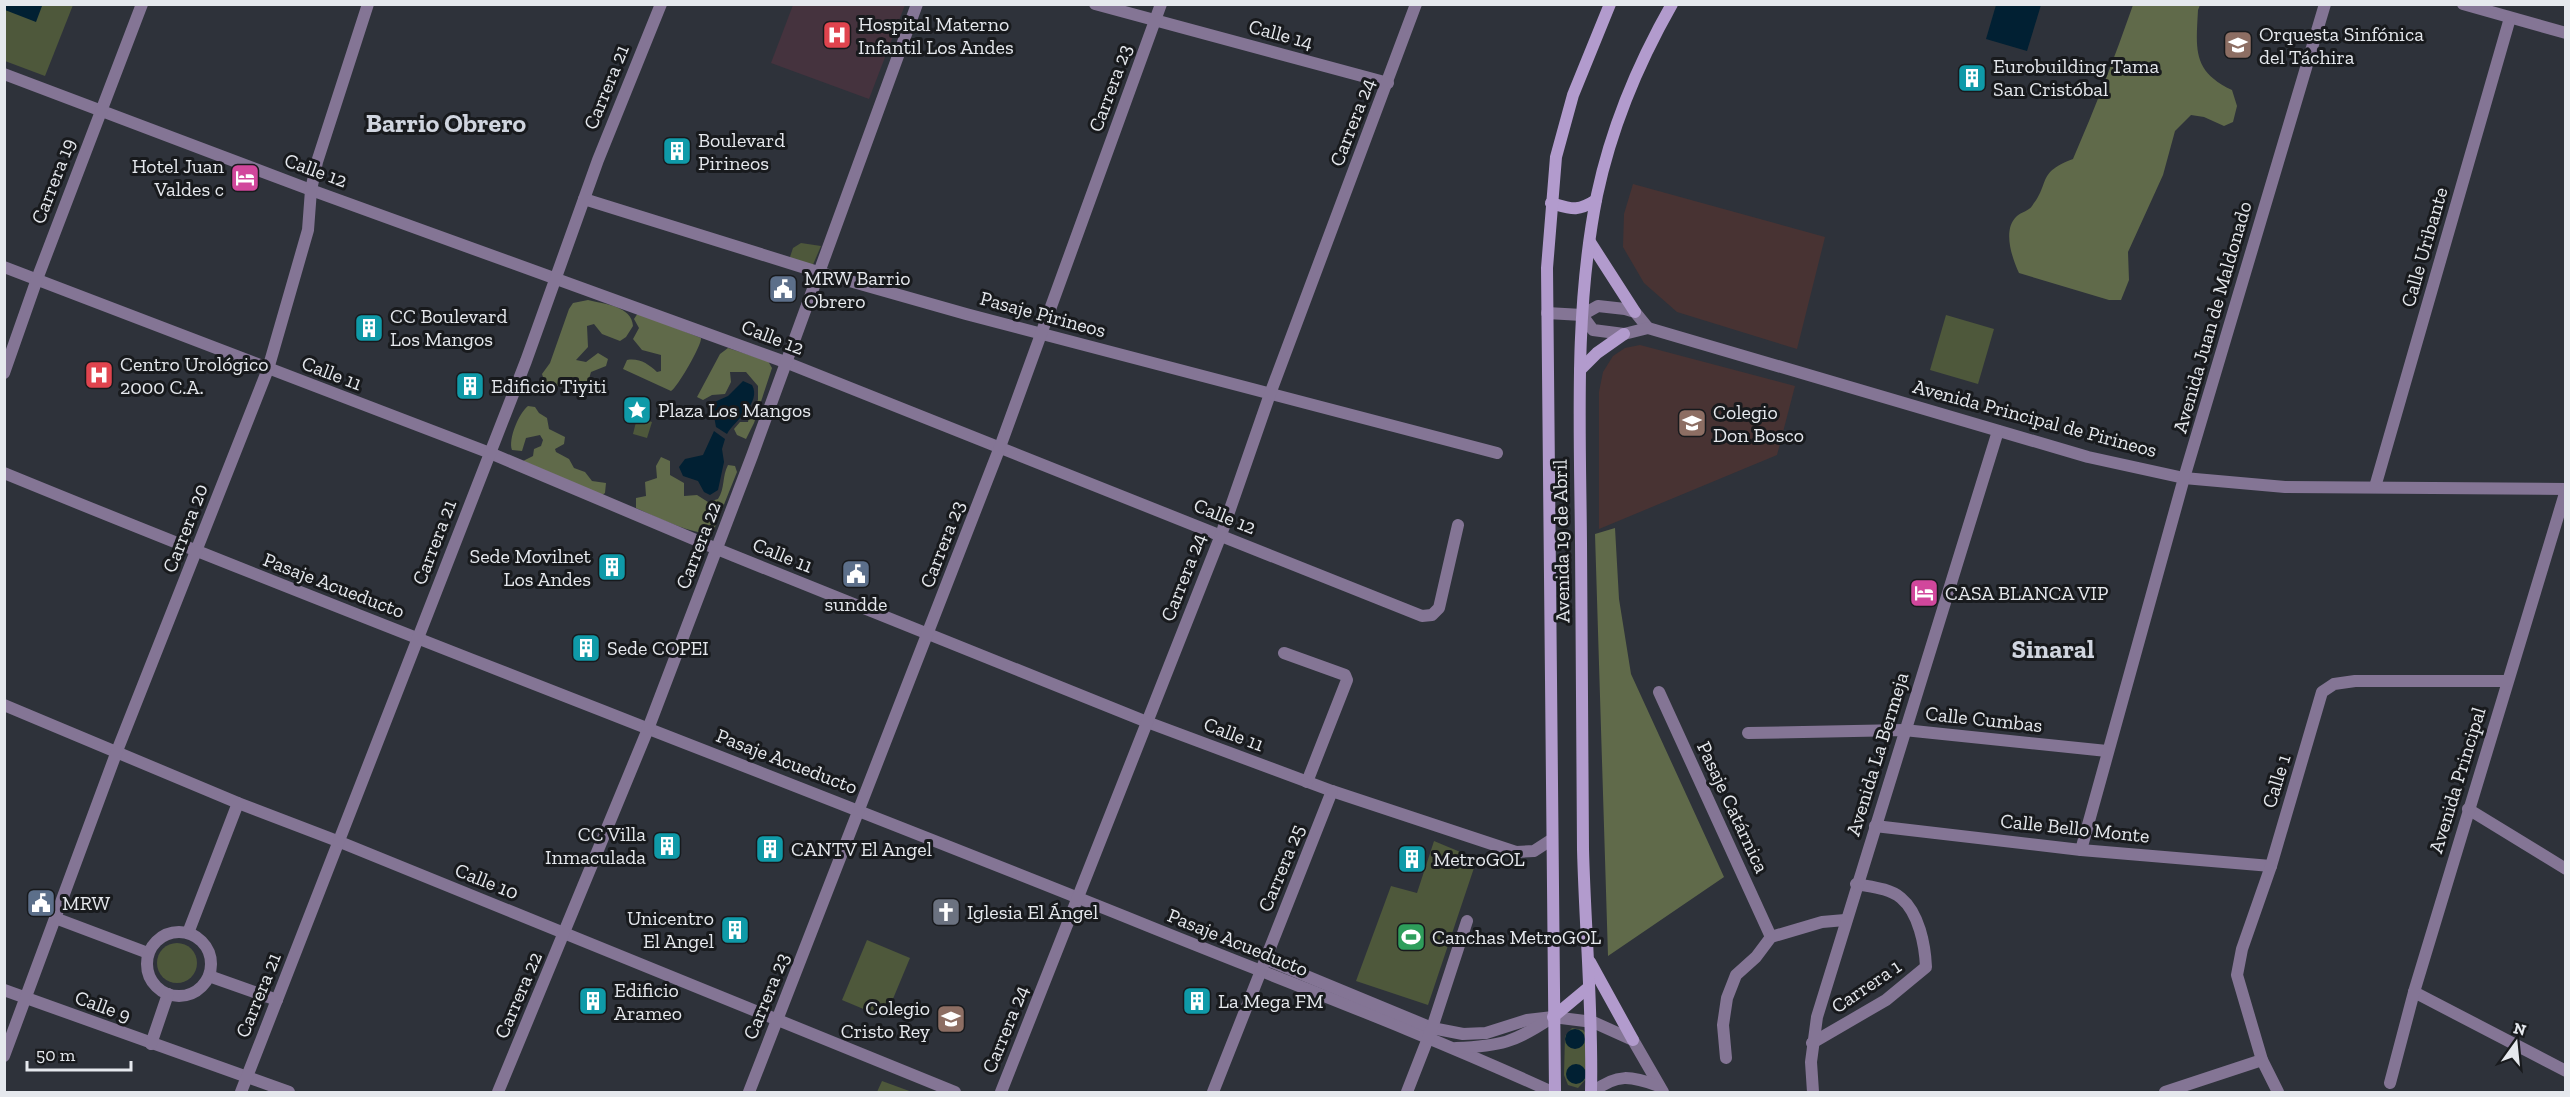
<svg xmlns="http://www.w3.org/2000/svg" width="2570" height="1097" viewBox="0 0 2570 1097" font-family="'Zilla Slab',serif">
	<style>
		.education { fill: #483333 }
		.medical { fill: #45333e }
		.green { fill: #4e583b }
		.forest { fill: #606a4a }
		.water { fill: #012033 }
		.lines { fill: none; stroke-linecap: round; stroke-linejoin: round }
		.street { stroke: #847595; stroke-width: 12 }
		.secondary { stroke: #b29bcd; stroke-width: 12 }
		.labels { text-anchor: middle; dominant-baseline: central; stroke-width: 6; stroke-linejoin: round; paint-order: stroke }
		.poi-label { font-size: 20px; fill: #e5e8ed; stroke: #181a1d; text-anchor: start }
		.street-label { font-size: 20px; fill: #e5e8ed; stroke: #181a1d }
		.district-label { font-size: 26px; font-weight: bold; fill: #d0d5df; stroke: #181a1d }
	</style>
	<rect width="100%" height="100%" fill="#2e323a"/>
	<g class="education">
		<polygon points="1633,184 1825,237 1797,349 1677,312 1644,283 1623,247 1624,214"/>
		<polygon points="1640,345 1795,386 1777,455 1599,529 1599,392 1603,372 1613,356 1625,348"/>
	</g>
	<polygon class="medical" points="793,5 905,5 869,99 771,63"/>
	<g class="green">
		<polygon points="5,5 73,5 45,76 5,61"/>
		<polygon points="801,243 821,246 812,267 789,260 793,248"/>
		<polygon points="1946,315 1994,329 1978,384 1930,370"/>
		<polygon points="637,418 652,422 647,438 633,434"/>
		<polygon points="1434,841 1477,859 1428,1005 1356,981 1391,886 1417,893"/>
		<polygon points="867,940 910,958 885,1018 842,1000"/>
		<circle cx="177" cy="963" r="20"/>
		<polygon points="1572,1028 1583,1030 1587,1035 1585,1080 1578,1088 1568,1085 1564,1075 1565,1036"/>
		<polygon points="882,1081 912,1092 877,1092"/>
	</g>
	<g class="forest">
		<path d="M2133,5H2200L2198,10C2196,49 2192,71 2232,90L2237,106L2233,122L2224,126L2204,117L2191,115L2175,131L2163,175L2128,252L2129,280L2121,300H2109L2019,273C2012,258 2002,229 2017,216C2021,212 2029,211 2032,206C2051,182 2036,173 2073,159C2095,108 2115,57 2133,5Z"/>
		<path d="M588,300C604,304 632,306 633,326L626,337L620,341L602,334L594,324L587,326L588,347L576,360L586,362L598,353L608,359L606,366L591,372L588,382L582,385L566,379L558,386L545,383L542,374L550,363L569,309L573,303Z"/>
		<path d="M638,313L701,338C702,345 677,388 671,391L623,369L627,360C640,358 648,364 657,372L661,371V355L642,350L633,339L639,328L634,319Z"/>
		<polygon points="728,348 768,361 772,368 754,423 746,439 737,435 734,429 740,422 748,422 750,412 758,400 758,386 746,372 730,372 731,382 725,394 712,395 703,400 697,397 720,354"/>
		<path d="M528,406L535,407L539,413L547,418L549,429L565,437L564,444L555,449L556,452L569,459L574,468L585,472L592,481L606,483L605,493L602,495L523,461L533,456L534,449L541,446L543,440L540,435L526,438L522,451L512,450C508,439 519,413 528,406Z"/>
		<path d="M661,457L670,461V475L684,483V496L697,495L708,502L718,499C725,489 722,476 728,465L735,466L737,472L713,532C699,538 651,515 636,508V498L646,496L645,482L657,478L656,466Z"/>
		<polygon points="1615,528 1619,599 1631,674 1724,877 1608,956 1595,534"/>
	</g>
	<g class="water">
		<polygon points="4,5 38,5 42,6 36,22 5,10"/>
		<polygon points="1996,5 2041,5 2027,51 1986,39"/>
		<path d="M743,381L752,385C762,403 735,420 727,434L716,427L714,416L708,409L710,404L728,396Z"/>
		<polygon points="714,431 725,439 722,449 724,462 718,490 710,495 704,492 698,481 683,476 679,467 685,459 703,455"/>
		<circle cx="1575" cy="1039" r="10"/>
		<circle cx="1576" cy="1074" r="10"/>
	</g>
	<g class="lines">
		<g class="street">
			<polyline points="1095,4 1388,83"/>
			<polyline points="2463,4 2566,33"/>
			<polyline points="4,74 311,190 785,362 1422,616 1432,615 1439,608 1458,525"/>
			<polyline points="584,199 818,272 966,314 1497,453"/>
			<polyline points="4,267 490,453 717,549 1147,722 1332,791 1516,852 1534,851 1551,840"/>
			<polyline points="1547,313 1582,315 1598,306 1625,309 1635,312 1648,328"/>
			<polyline points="1582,315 1593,330 1624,334 1648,328 2088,457 2184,478 2285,487 2566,489"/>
			<polyline points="4,373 37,279 142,4"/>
			<path d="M4,473C377,626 753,767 1126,917C1268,975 1413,1028 1552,1092"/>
			<polyline points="2375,487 2510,18"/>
			<polyline points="1284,653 1345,675 1347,680 1307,782"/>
			<polyline points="1659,692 1771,937"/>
			<polyline points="4,705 238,803 340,842 955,1092"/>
			<polyline points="1748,733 1904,730 2107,751"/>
			<polyline points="2468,809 2566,869"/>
			<polyline points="1875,826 2081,850 2271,866"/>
			<polyline points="2081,850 2184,478 2325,4"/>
			<polyline points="55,918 148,953"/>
			<circle cx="179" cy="964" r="32"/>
			<polyline points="188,933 238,803"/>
			<polyline points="1265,959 1432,1028 1463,1034 1486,1033 1527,1020 1553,1017 1593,1022 1633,1040 1663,1092"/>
			<polyline points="209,976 277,1000"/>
			<polyline points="4,990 289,1092"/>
			<polyline points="2414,992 2566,1071"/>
			<path d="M1812,1043L1886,1000L1926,967C1925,945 1919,913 1901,898C1889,888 1871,887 1856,884"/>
			<polyline points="151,1044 168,994"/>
			<path d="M1456,1048C1500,1046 1514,1043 1551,1018"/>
			<polyline points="4,1056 117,751 268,369 308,230 311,190 317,162 368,4"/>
			<polyline points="1726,1058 1723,1025 1727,998 1736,975 1756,957 1771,937 1822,922 1845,920"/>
			<polyline points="2390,1083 2414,992 2566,490"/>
			<polyline points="241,1092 526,361 598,160 661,4"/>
			<polyline points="498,1092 648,729 752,456 917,4"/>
			<polyline points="749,1092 1000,447 1161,4"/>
			<polyline points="1001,1092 1221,535 1270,394 1416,4"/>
			<polyline points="1213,1092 1332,791"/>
			<polyline points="1407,1092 1432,1028 1467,921"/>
			<path d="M1593,1092C1617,1073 1631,1076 1659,1086"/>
			<polyline points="1813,1092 1811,1062 1817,1017 1998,431"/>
			<polyline points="2165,1092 2262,1060"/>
			<polyline points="2278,1092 2262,1060 2237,975 2242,949 2271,866 2322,692 2334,684 2355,681 2507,681"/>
		</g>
		<g class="secondary">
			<path d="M1551,203C1572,209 1577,212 1596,200"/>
			<polyline points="1590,242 1635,312"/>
			<polyline points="1580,370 1597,353 1624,334"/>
			<polyline points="1590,962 1633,1040"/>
			<polyline points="1553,1017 1589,987"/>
			<polyline points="1555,1092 1547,268 1556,157 1573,95 1610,4"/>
			<path d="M1591,1092C1593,1011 1585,930 1583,849C1582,747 1582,645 1581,543C1580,427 1574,310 1597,195C1611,129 1639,62 1672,4"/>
		</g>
	</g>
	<defs>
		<g id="hospital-square" transform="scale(1.5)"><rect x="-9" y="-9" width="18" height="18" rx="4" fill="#e0444e" stroke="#181a1d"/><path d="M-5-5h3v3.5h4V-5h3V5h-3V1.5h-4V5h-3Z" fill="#fff"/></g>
		<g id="university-square" transform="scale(1.5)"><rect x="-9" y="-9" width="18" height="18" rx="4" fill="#8d6e63" stroke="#181a1d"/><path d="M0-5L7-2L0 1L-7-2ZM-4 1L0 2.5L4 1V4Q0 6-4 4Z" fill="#fff"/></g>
		<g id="building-square" transform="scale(1.5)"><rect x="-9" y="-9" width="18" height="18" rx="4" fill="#0f9aa8" stroke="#181a1d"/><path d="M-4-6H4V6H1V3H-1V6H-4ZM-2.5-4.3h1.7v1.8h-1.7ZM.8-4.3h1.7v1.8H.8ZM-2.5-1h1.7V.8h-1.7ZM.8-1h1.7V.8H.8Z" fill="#fff"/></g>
		<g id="hotel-square" transform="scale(1.5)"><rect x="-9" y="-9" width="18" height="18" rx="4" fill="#d1479c" stroke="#181a1d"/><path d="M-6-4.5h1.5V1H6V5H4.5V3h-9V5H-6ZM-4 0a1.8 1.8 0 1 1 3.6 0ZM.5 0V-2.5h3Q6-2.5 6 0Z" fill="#fff"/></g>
		<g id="civic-square" transform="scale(1.5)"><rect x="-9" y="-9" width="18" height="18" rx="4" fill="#5c6f8a" stroke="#181a1d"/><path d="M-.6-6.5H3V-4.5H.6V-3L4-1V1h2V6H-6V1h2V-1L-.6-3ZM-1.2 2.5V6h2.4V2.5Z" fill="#fff"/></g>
		<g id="sight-square" transform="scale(1.5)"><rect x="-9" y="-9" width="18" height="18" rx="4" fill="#0f9aa8" stroke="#181a1d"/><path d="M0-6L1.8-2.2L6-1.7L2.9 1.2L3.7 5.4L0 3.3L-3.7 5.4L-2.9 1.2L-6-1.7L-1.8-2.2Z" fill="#fff"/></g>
		<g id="church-square" transform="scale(1.5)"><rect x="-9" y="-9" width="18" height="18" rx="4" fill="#6b7280" stroke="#181a1d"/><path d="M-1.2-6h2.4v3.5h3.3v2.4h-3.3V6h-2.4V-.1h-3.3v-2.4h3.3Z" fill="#fff"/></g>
		<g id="stadium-square" transform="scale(1.5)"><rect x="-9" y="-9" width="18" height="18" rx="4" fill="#2e9e5b" stroke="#181a1d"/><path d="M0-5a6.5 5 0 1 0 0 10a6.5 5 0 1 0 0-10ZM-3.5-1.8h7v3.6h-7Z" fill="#fff"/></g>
		<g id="school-square" transform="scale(1.5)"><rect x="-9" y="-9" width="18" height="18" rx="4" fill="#8d6e63" stroke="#181a1d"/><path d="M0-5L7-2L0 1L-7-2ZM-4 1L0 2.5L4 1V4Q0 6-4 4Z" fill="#fff"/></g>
	</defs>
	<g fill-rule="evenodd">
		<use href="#hospital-square" x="837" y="35"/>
		<use href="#university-square" x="2238" y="45"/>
		<use href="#building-square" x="1972" y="78"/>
		<use href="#building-square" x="677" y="151"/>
		<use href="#hotel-square" x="245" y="178"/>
		<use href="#civic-square" x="783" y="289"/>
		<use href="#building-square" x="369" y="328"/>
		<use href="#hospital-square" x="99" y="375"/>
		<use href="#building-square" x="470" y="386"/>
		<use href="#sight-square" x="637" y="410"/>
		<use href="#university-square" x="1692" y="423"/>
		<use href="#building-square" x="612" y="567"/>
		<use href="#civic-square" x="856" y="574"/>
		<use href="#hotel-square" x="1924" y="593"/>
		<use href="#building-square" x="586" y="648"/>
		<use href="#building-square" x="667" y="846"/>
		<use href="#building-square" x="770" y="849"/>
		<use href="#building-square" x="1412" y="859"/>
		<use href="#civic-square" x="41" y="903"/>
		<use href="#church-square" x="946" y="912"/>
		<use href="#building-square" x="735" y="930"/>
		<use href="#stadium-square" x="1411" y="937"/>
		<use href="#building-square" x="593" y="1001"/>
		<use href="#building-square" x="1197" y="1001"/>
		<use href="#school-square" x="951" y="1019"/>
	</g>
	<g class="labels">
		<g class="poi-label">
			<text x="858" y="24">Hospital Materno<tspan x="858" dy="23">Infantil Los Andes</tspan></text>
			<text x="2259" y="34">Orquesta Sinfónica<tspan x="2259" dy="23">del Táchira</tspan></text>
			<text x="1993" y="66">Eurobuilding Tama<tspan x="1993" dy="23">San Cristóbal</tspan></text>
			<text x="698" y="140">Boulevard<tspan x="698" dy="23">Pirineos</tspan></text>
			<text x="224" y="166" text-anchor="end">Hotel Juan<tspan x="224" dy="23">Valdes c</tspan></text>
			<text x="804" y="278">MRW Barrio<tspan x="804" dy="23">Obrero</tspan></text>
			<text x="390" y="316">CC Boulevard<tspan x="390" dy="23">Los Mangos</tspan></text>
			<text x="120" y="364">Centro Urológico<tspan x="120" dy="23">2000 C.A.</tspan></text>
			<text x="491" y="386">Edificio Tiyiti</text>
			<text x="658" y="410">Plaza Los Mangos</text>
			<text x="1713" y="412">Colegio<tspan x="1713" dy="23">Don Bosco</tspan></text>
			<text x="591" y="556" text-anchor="end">Sede Movilnet<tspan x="591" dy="23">Los Andes</tspan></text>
			<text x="1945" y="593">CASA BLANCA VIP</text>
			<text x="856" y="604" text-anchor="middle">sundde</text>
			<text x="607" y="648">Sede COPEI</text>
			<text x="646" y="834" text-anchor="end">CC Villa<tspan x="646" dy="23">Inmaculada</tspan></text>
			<text x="791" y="849">CANTV El Angel</text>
			<text x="1433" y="859">MetroGOL</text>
			<text x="62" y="903">MRW</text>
			<text x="967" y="912">Iglesia El Ángel</text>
			<text x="714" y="918" text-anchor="end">Unicentro<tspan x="714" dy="23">El Angel</tspan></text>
			<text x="1432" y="937">Canchas MetroGOL</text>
			<text x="614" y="990">Edificio<tspan x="614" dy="23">Arameo</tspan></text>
			<text x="1218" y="1001">La Mega FM</text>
			<text x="930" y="1008" text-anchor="end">Colegio<tspan x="930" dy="23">Cristo Rey</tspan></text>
		</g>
		<g class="street-label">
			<text transform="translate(1281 34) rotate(15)">Calle 14</text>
			<text transform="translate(606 87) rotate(-68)">Carrera 21</text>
			<text transform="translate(1110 88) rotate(-70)">Carrera 23</text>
			<text transform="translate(1352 122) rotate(-69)">Carrera 24</text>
			<text transform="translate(316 170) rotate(20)">Calle 12</text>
			<text transform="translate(53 181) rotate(-69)">Carrera 19</text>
			<text transform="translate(2424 247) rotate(-74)">Calle Uribante</text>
			<text transform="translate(1043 314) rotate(15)">Pasaje Pirineos</text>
			<text transform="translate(2212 317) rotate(-74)">Avenida Juan de Maldonado</text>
			<text transform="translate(773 337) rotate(21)">Calle 12</text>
			<text transform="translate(332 373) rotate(21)">Calle 11</text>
			<text transform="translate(2035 418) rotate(15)">Avenida Principal de Pirineos</text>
			<text transform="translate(1225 516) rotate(22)">Calle 12</text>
			<text transform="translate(185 528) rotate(-69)">Carrera 20</text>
			<text transform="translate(1561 541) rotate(-91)">Avenida 19 de Abril</text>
			<text transform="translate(434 542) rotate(-69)">Carrera 21</text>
			<text transform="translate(942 544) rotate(-69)">Carrera 23</text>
			<text transform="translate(698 545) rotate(-69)">Carrera 22</text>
			<text transform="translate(783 555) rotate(22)">Calle 11</text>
			<text transform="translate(1183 577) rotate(-69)">Carrera 24</text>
			<text transform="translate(334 585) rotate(21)">Pasaje Acueducto</text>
			<text transform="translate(1984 719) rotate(6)">Calle Cumbas</text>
			<text transform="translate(1234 734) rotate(21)">Calle 11</text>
			<text transform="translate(1877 754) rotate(-73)">Avenida La Bermeja</text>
			<text transform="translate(787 761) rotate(21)">Pasaje Acueducto</text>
			<text transform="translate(2457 780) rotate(-73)">Avenida Principal</text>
			<text transform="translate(2276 781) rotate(-73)">Calle 1</text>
			<text transform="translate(1733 807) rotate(65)">Pasaje Catárnica</text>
			<text transform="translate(2075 828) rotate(6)">Calle Bello Monte</text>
			<text transform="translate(1281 868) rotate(-68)">Carrera 25</text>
			<text transform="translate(487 881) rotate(22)">Calle 10</text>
			<text transform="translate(1238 942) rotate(22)">Pasaje Acueducto</text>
			<text transform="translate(1866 986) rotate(-34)">Carrera 1</text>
			<text transform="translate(258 995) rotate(-68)">Carrera 21</text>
			<text transform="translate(518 995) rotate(-67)">Carrera 22</text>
			<text transform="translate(766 996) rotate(-68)">Carrera 23</text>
			<text transform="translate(103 1006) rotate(20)">Calle 9</text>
			<text transform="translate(1005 1029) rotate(-68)">Carrera 24</text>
		</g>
		<g class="district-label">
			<text x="446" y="123">Barrio Obrero</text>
			<text x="2053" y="649">Sinaral</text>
		</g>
	</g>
	<rect width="2570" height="1097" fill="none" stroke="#e5e8ed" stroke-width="12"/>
	<g transform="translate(2516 1043) rotate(15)" stroke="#181a1d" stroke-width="4.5" paint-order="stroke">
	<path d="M0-4.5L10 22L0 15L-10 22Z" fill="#e5e8ed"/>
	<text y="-9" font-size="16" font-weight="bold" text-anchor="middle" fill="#e5e8ed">N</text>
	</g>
	<path d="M27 1061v9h104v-9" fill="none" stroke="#e5e8ed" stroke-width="3"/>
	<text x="36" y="1061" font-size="18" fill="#e5e8ed" stroke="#181a1d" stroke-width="4.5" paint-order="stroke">50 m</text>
</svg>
